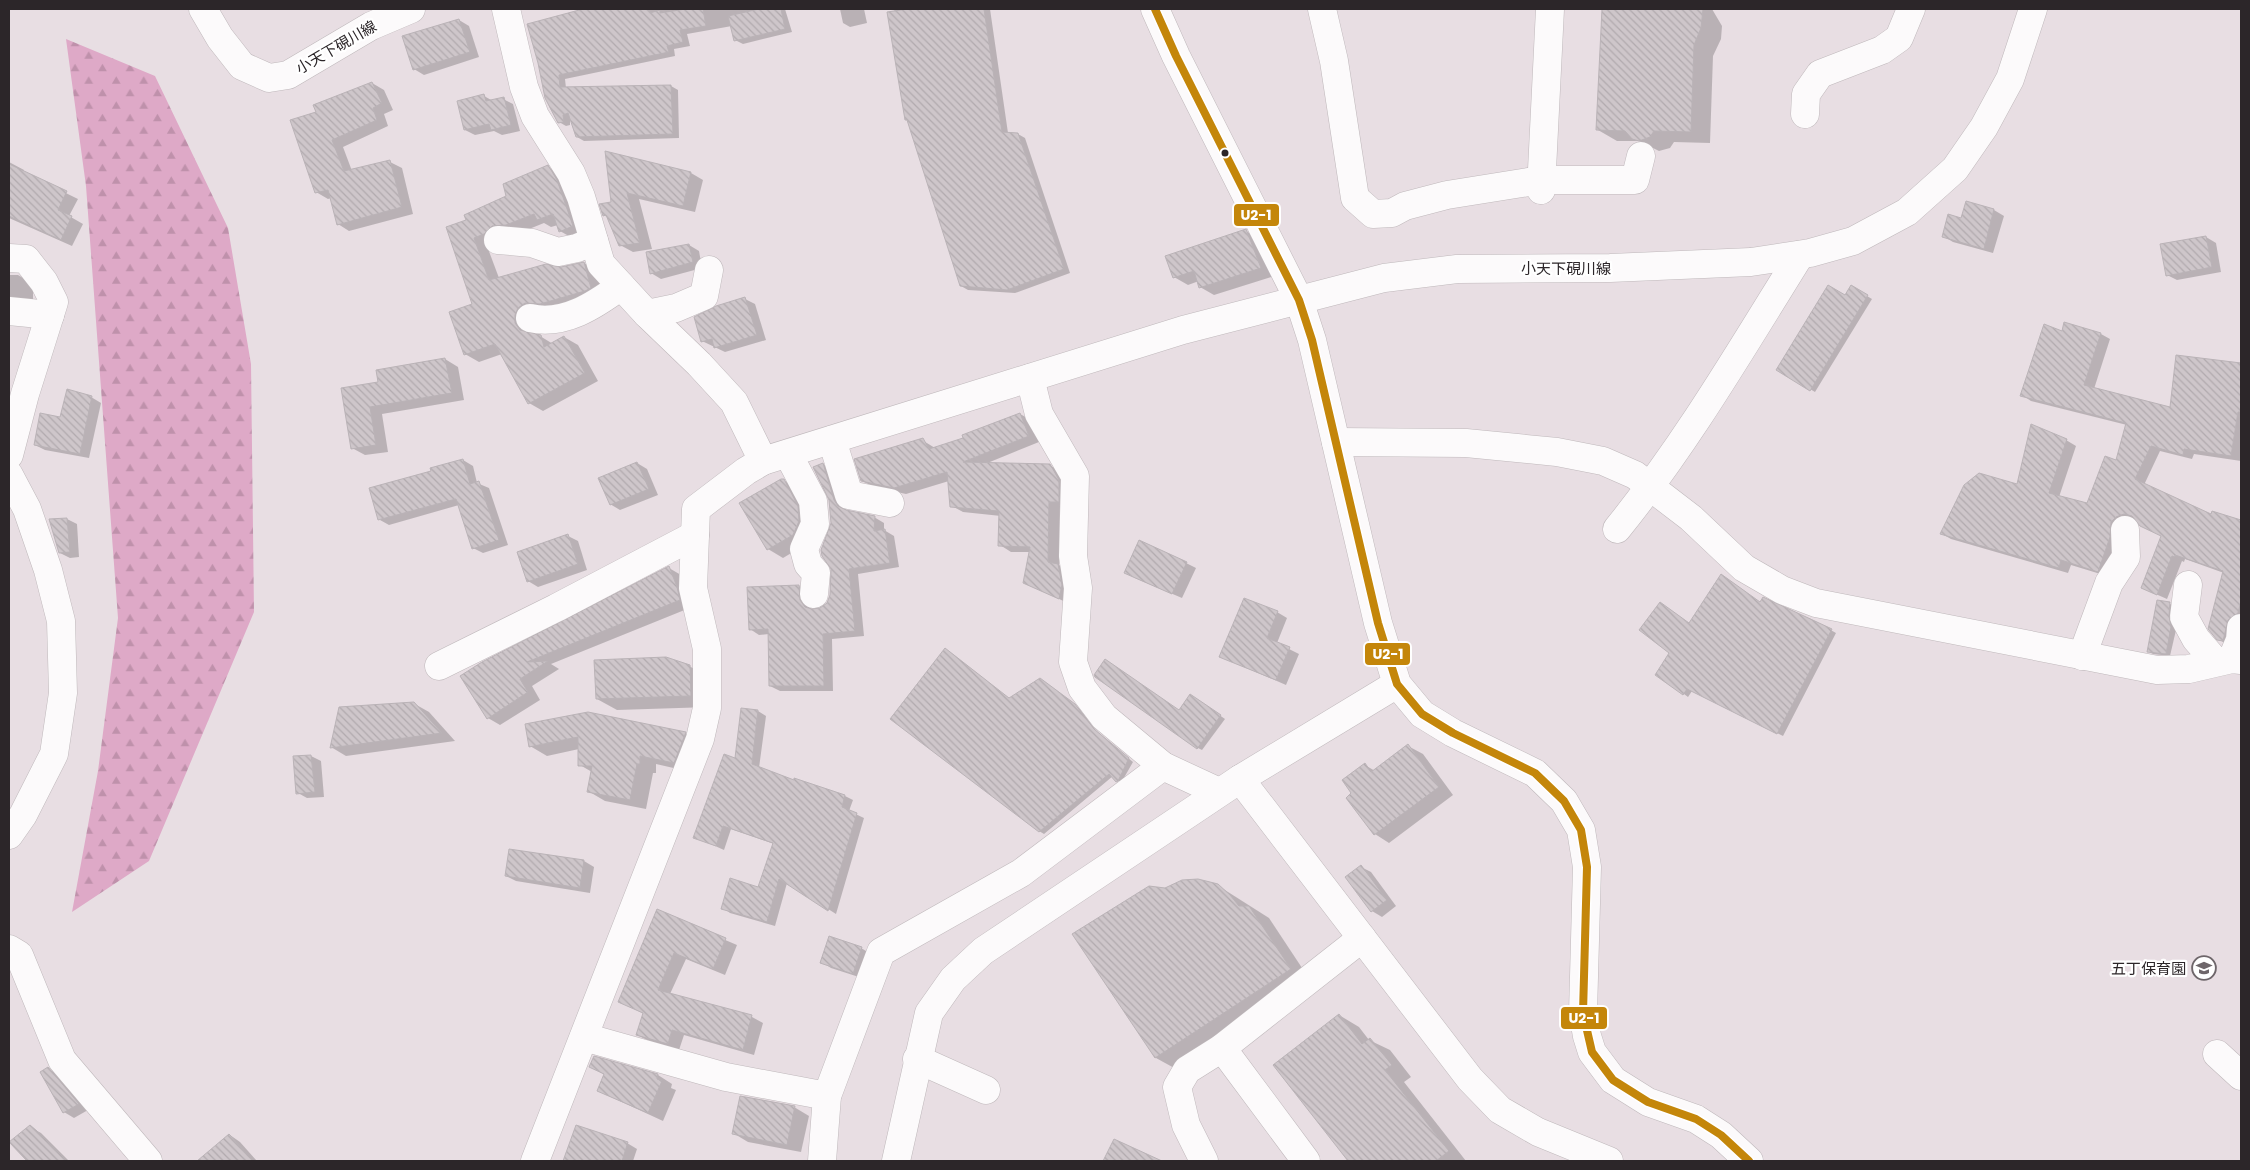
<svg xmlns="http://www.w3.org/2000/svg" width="2250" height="1170" viewBox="0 0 2250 1170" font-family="Poppins,'Noto Sans JP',sans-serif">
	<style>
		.forest { fill: url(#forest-firs) }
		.shadow { fill: #0003 }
		.building { fill: url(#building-back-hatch); stroke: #bab3b7 }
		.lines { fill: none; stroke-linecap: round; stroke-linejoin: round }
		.minor-casing { stroke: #bfb8bb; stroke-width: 29 }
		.tertiary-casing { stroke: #bfb8bb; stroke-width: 29 }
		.secondary-casing { stroke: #bfb8bb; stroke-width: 29 }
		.minor { stroke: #fcfafb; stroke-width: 28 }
		.tertiary { stroke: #fcfafb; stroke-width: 28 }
		.secondary { stroke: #fcfafb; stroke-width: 28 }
		.bus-1-casing { stroke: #fff; stroke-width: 11 }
		.bus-1 { stroke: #c4860a; stroke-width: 8 }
		.bus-dot { fill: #2c2629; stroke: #fff; stroke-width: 2 }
		.labels { text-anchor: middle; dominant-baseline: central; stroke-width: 4.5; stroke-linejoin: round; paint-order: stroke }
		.street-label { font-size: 15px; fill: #2c2629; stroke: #fff }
		.poi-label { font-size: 15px; fill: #2c2629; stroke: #fff; text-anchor: end }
		.line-badge { stroke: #fff; stroke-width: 2 }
		.badge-label { font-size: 14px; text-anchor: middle; font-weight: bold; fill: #fff }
	</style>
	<defs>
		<pattern id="forest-firs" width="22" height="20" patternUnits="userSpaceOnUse" patternTransform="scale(1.25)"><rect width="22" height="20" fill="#dea9c7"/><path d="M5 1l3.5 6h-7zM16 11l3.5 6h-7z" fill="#bf91ab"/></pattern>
		<pattern id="building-back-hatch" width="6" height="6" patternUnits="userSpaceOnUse" patternTransform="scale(1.25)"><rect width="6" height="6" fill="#cec6ca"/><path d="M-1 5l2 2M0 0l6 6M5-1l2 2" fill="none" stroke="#b1aaae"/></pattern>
	</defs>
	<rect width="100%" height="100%" fill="#e8dee3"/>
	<polygon class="forest" points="66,39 155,76 228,228 251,364 254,612 149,861 72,912 98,771 118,618 86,186"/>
	<g class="shadow">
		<polygon points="587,9 757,9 757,10 785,9 792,32 743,44 735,40 732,26 687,34 690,46 674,49 675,56 565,79 566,88 671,86 678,90 679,138 584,141 577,137 570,117 570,125 566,126 559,122 550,108 529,25"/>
		<polygon points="840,9 864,9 867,23 850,27 843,23"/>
		<polygon points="894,9 990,9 1008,133 1018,134 1025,138 1070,273 1015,293 968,290 961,286"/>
		<polygon points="1603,9 1712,9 1722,26 1721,39 1713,56 1710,143 1674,142 1670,148 1659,151 1639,141 1617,141 1598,130"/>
		<polygon points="459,20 469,26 479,57 424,75 414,69"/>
		<polygon points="372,83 384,90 393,110 384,114 388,126 343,147 352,171 390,162 402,168 413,214 349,231 338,224 331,198 328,199 316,192 317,112"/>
		<polygon points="484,96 493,101 503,99 513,104 520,131 502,135 494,131 475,135 465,130"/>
		<polygon points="607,153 691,173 703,180 695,212 639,199 652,249 633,252 620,245 608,218 604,215 613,203"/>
		<polygon points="9,162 24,170 23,172 78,199 69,216 83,224 72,246 9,218"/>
		<polygon points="548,167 561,175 587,234 574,239 560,231 558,225 551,227 544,223 487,246 499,278 584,263 597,271 604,296 528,325 529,334 540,336 553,344 564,337 578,345 598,381 543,411 529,403 502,354 479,362 465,354 474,305 468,220 507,197"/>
		<polygon points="1967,203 1994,210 2004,216 1993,253 1953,242 1943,236 1962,220"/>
		<polygon points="1246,231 1260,239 1274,276 1214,295 1200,287 1199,281 1188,285 1174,277"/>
		<polygon points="2206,237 2216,243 2221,272 2177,280 2167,275"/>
		<polygon points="689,245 699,251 702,268 661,279 651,273"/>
		<polygon points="9,275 18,275 28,281 33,288 33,302 9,305"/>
		<polygon points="1852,287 1872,299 1815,392 1778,370 1846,297"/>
		<polygon points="745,299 755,304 766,340 725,352 702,341"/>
		<polygon points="2065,324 2101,334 2110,339 2094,389 2171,409 2233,378 2241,379 2241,461 2194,454 2192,459 2160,451 2144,485 2212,516 2213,513 2241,522 2241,621 2228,645 2218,639 2224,573 2185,559 2184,562 2182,561 2167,599 2142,588 2163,536 2135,519 2126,522 2107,576 2071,565 2068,573 1951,539 1942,534 2018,485 2066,440 2076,446 2059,497 2088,505 2116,462 2127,425 2031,401 2022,395 2063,332"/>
		<polygon points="445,359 458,367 464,400 382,414 388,452 365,455 352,448 380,383"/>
		<polygon points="91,397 101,403 89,458 45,450 35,445 61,418"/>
		<polygon points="1020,414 1031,420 1039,442 985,464 1049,465 1061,471 1070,507 1060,507 1059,565 1069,571 1070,604 1024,583 1030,552 1011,552 1000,545 1001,516 963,512 952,506 949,481 906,494 874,487 862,481 922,440 935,448 964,439"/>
		<polygon points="463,460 473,466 477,483 489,488 508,545 483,553 473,548 459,505 389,525 380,520 433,472"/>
		<polygon points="637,463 647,469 658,495 620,510 610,504"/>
		<polygon points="823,464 832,470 847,512 874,517 884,523 884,530 894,536 899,567 858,574 864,636 832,639 833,691 780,691 770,686 769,634 759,635 750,629 799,586 808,592 809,606 812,611 821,610 828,603 831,596 832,523 830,499"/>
		<polygon points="783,480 798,489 808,543 783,558 768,549"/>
		<polygon points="67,519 77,524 79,557 70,558 60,553"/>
		<polygon points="568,536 578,541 587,570 538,587 528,581"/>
		<polygon points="1186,563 1196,568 1182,598 1135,578"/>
		<polygon points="669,568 681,575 692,607 551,664 559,669 532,686 540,700 500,725 488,718 461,677"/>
		<polygon points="1761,603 1811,619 1836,633 1783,736 1692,691 1688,697 1684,694 1671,652 1689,624"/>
		<polygon points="2170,604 2174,606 2176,630 2170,656 2153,654 2149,652"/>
		<polygon points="1277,612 1287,618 1277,643 1299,654 1286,685 1221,657"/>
		<polygon points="946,649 1009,699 1045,682 1079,708 1098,733 1133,762 1121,783 1113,776 1044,834 1039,831"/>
		<polygon points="689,666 709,677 710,707 617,710 597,699"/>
		<polygon points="1195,698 1225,719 1202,750 1198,748 1179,711"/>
		<polygon points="413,703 429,712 455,741 346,756 331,747"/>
		<polygon points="758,711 766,716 759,768 794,782 795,780 845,796 853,800 849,811 864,818 836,914 787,883 775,926 730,913 723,908 759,888 774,844 731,829 724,850 695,837 736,760"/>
		<polygon points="526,725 685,733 701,743 691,772 656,764 656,773 653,773 646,809 605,801 588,791 592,772 580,765 579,749 547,756 530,746"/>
		<polygon points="1408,746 1423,754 1453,795 1389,843 1375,834 1353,794 1365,765 1375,771"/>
		<polygon points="311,756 321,761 324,797 307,798 298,793"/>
		<polygon points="510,850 584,861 594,867 590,893 516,881 506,876"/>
		<polygon points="1361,867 1371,872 1396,906 1382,917 1372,911 1347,878"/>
		<polygon points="1217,885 1269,918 1310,980 1176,1069 1156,1058 1073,934 1165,890"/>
		<polygon points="657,911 737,945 725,975 686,959 670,994 752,1017 763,1023 754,1055 684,1035 679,1050 649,1041 637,1035 644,1014 619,1001"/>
		<polygon points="861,948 871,954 862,978 831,968 822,962"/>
		<polygon points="1339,1015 1359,1027 1369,1040 1390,1050 1411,1077 1404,1082 1466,1161 1350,1161 1275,1065"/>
		<polygon points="591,1067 658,1075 672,1084 671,1088 676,1090 663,1121 598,1091 605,1075"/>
		<polygon points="48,1069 58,1074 88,1110 74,1118 64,1112"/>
		<polygon points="794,1107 809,1116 801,1152 748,1142 733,1133"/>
		<polygon points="30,1127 41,1133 69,1161 31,1161 11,1142"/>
		<polygon points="576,1127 627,1143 637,1149 633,1161 565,1161"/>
		<polygon points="230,1135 240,1142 257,1161 260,1161 203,1161"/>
		<polygon points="1114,1141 1159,1161 1105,1161"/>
	</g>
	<g class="building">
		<polygon points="583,9 649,9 650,13 660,10 660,13 686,9 703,9 706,26 680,30 683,42 667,46 669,52 559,75 560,87 671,85 673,134 576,137 568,113 563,115 564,122 558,123 545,98 538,63 527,24"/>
		<polygon points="759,9 781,9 785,29 734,41 728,16"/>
		<polygon points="907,9 984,9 1002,132 1018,133 1064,269 1007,290 960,286 907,120 905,120 887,12"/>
		<polygon points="1602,9 1703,9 1701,28 1694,45 1691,132 1654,131 1650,137 1639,141 1632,139 1625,131 1596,130"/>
		<polygon points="459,19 470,52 413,70 402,36"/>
		<polygon points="372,82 382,103 373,108 377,120 332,140 344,171 390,160 402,207 337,225 328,190 315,193 290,120 316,112 313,105"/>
		<polygon points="484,94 486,101 504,97 511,125 491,130 489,124 464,130 457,101"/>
		<polygon points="605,151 691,172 683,206 627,193 640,243 619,246 606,215 603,216 599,204 611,202"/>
		<polygon points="9,164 67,191 58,210 72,216 61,240 9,216"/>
		<polygon points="548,165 557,180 573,226 559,232 553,214 537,220 534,214 506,225 492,226 484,234 474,238 489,280 546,264 561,267 584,262 591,288 585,291 540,304 525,303 518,308 515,315 515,323 520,330 541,335 544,347 564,336 585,373 528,404 495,344 464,355 449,312 472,304 446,227 466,220 464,215 506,196 503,184"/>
		<polygon points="1966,201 1994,209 1984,249 1942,237 1948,214 1961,218"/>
		<polygon points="1246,229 1261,268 1199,288 1194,271 1173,278 1165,256"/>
		<polygon points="2206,236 2212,267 2166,276 2160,244"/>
		<polygon points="689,244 693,262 650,274 646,252"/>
		<polygon points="1828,285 1845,295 1851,285 1868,295 1810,391 1776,370"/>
		<polygon points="745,297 757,335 714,348 712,339 701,342 694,317 716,306"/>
		<polygon points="2064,322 2101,333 2084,385 2170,407 2176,355 2241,363 2241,412 2238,412 2231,456 2184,449 2183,455 2151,446 2135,479 2211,514 2212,511 2241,520 2241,601 2238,613 2228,620 2223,641 2217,640 2208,629 2223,571 2175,555 2175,557 2172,556 2157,595 2141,588 2161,536 2140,526 2132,516 2124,514 2116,517 2111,522 2110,537 2098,572 2061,560 2059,568 1940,534 1964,485 1979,473 2017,484 2031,424 2067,439 2049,493 2087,503 2105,456 2116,460 2126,423 2020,396 2044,324 2062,331"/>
		<polygon points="445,358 452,393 370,407 376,445 351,449 341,388 378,382 376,370"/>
		<polygon points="67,389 92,396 80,454 34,445 40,413 60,417"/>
		<polygon points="1020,413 1029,436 963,462 1050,464 1059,480 1059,502 1049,502 1048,562 1058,564 1062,585 1059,599 1023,583 1030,547 998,546 999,511 950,507 947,472 894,488 861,481 854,459 923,438 929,449 963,438 962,435"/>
		<polygon points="463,459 470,484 479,481 499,540 472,549 456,499 378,520 369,488 431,471 430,468"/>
		<polygon points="637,462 649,489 610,505 598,478"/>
		<polygon points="823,463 834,500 838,506 846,510 875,516 874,531 885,529 890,563 849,569 855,631 823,634 824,686 769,686 768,629 749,630 747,587 799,585 800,600 805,607 812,609 820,608 827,603 830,595 831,569 822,556 821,550 831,523 829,500 813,467"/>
		<polygon points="781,479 784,479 798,506 799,521 793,535 767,550 739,503"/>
		<polygon points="67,518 70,552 59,553 49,519"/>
		<polygon points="568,534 578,564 527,582 517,552"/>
		<polygon points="1139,540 1187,562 1172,594 1124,573"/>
		<polygon points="669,566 677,587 680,600 527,662 548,661 520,679 528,692 487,719 460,676 482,662"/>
		<polygon points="1721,574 1760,602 1763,597 1832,629 1777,734 1687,689 1683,695 1655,675 1669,653 1639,630 1660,602 1689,623"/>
		<polygon points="1244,598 1278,611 1267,638 1290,647 1276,680 1219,657"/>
		<polygon points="2157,600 2170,602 2169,616 2171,627 2166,654 2147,652"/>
		<polygon points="945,648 1009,698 1040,678 1075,704 1094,729 1129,758 1118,781 1116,782 1109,774 1039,832 890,719"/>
		<polygon points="666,657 690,665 691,696 596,699 594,660"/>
		<polygon points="1105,659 1179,710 1190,694 1221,715 1197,749 1095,677 1094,675"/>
		<polygon points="414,702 442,733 330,748 339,707"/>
		<polygon points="741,708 758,710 752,764 794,780 794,778 845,795 842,807 857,813 828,911 779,879 767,922 721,909 730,878 758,887 773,843 723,826 716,846 693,838 724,754 735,758"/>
		<polygon points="588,712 686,732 674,763 640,756 640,764 637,764 630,800 587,792 592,766 578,766 578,737 529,747 525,724"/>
		<polygon points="1408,744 1439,787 1374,835 1346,798 1351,793 1342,780 1365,763 1371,772"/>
		<polygon points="311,755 315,792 296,794 293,756"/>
		<polygon points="509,849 584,860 580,888 505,876"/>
		<polygon points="1361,865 1387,900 1371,912 1345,877"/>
		<polygon points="1198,879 1218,884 1230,895 1239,906 1249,906 1291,969 1155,1058 1072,934 1149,886 1165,888 1182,880"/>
		<polygon points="657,909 726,938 713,969 674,953 658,990 752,1015 743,1050 672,1030 668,1044 636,1035 643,1013 618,1002"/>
		<polygon points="829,936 862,947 853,974 820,963"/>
		<polygon points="1339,1014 1362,1044 1370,1038 1392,1065 1385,1070 1449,1151 1436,1161 1348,1161 1273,1065"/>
		<polygon points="594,1056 658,1074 657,1079 662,1081 648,1113 597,1091 604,1074 589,1067"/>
		<polygon points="48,1067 79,1104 63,1113 40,1072"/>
		<polygon points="740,1096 795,1106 787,1145 732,1134"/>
		<polygon points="30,1125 37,1131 67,1161 27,1161 9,1142"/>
		<polygon points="576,1125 628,1142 622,1161 563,1161"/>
		<polygon points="229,1134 253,1161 197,1161"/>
		<polygon points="1114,1139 1162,1161 1103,1161"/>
	</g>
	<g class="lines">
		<g class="minor-casing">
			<g id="minor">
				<polyline points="506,9 524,87 535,116 571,173 581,197 601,264 647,314 699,364 734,402 763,461"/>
				<polyline points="1322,9 1334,61 1355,198 1373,214 1392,213 1405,206 1447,195 1541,180 1635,180 1641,156"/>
				<polyline points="1805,114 1806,94 1820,74 1882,50 1899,38 1911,9"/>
				<polyline points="1541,190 1550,9"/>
				<polyline points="498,240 532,243 558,252 577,248 594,241"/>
				<polyline points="9,258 26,259 44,282 54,302 25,394 9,455"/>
				<polyline points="9,311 50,315"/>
				<polyline points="647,314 676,308 704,296 709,270"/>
				<path d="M530,318C564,326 595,305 621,286"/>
				<polyline points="1030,378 1039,414 1075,476 1073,556 1078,588 1073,662 1082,688 1104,717 1163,766 1219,792"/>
				<polyline points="832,440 849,495 890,503"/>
				<polyline points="1336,442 1466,443 1557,452 1603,461 1635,475 1691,518 1744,568 1782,590 1816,603 2157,670 2189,669 2232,659 2241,660"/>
				<polyline points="788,454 813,501 815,524 804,549 808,564 816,573 814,594"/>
				<polyline points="9,475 27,509 48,570 61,621 63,693 54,754 23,815 9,835"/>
				<path d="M1617,529C1686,444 1742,348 1800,255"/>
				<polyline points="2188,585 2184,617 2196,639 2216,662"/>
				<polyline points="2082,656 2109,583 2126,557 2125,530"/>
				<polyline points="2232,659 2240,640 2241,628"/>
				<polyline points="439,666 556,608 695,535"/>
				<polyline points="1397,684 1240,779 1470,1079 1500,1110 1538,1132 1609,1161"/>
				<polyline points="9,949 19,955 62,1060 148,1161"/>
				<polyline points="584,1037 726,1077 827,1096"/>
				<polyline points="2217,1054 2241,1076"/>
				<polyline points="917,1059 986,1090"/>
				<polyline points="535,1161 700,739 707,708 707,649 693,588 696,509 746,471 763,461 1183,330 1299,300"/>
				<polyline points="822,1161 827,1096 881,952 1021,873 1163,766"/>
				<polyline points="896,1161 929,1013 953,979 983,951 1240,779"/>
				<polyline points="1204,1161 1186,1125 1177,1087 1187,1070 1222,1048"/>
				<polyline points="1306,1161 1222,1048 1362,938"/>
			</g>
		</g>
		<g class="tertiary-casing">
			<polyline id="tertiary" points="1299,300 1312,340 1378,623 1397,684 1422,714 1453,733 1535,773 1564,801 1581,830 1587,867 1583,1013 1587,1036 1592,1052 1613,1080 1648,1102 1696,1119 1721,1135 1749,1161"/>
		</g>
		<g class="secondary-casing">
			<g id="secondary">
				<polyline points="203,9 220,38 242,66 269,78 288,75 371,26 411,9"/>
				<polyline points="1155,9 1176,56 1299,300 1384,278 1457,269 1610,268 1751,262 1810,253 1853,241 1907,212 1955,169 1984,127 2010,79 2033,9"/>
			</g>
		</g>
		<use href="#minor" class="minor"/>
		<use href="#tertiary" class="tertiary"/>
		<use href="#secondary" class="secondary"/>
		<g class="bus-1-casing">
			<polyline id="bus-1" points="1155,9 1176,56 1299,300 1312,340 1378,623 1397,684 1422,714 1453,733 1535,773 1564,801 1581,830 1587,867 1583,1013 1592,1052 1613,1080 1648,1102 1696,1119 1721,1135 1749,1161"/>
		</g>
		<use href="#bus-1" class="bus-1"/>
	</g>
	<defs>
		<g id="school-ring" transform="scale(1.25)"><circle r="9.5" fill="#fff" stroke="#6e666a" stroke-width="1.5"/><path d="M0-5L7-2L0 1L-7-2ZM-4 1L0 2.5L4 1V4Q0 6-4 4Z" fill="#6e666a"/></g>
	</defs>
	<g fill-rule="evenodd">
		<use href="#school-ring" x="2204" y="968"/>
	</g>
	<circle class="bus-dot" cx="1225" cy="153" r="4.5"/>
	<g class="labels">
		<g class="street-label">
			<text transform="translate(336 47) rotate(-30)">小天下硯川線</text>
			<text x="1566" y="268">小天下硯川線</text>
		</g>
		<g class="poi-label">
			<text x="2186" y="968">五丁保育園</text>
		</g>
	</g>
	<g class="line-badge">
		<rect x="1233" y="203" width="47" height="24" rx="5" fill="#c4860a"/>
		<rect x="1364" y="642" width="47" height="24" rx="5" fill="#c4860a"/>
		<rect x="1560" y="1006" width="48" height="24" rx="5" fill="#c4860a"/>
	</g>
	<g class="badge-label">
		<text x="1256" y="220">U2-1</text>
		<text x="1388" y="659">U2-1</text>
		<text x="1584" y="1023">U2-1</text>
	</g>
	<rect width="2250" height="1170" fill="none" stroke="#2c2629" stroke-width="20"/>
</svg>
